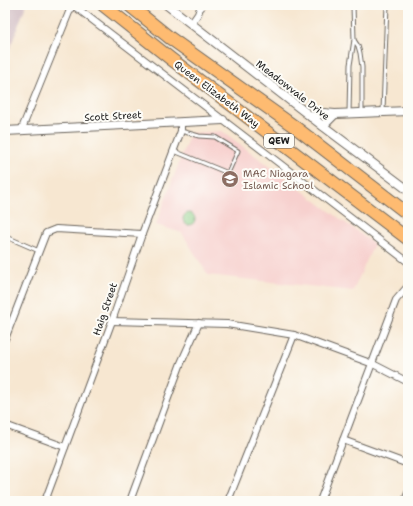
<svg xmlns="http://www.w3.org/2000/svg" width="413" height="506" viewBox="0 0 413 506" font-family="'Shantell Sans',sans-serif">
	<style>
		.built { fill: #f7d0ce }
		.industrial { fill: #d2bec4 }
		.green { fill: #8bcd86; stroke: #547451 }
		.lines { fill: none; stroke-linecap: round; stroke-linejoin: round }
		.service-casing { stroke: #69635b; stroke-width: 5 }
		.minor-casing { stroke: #69635b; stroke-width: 8 }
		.tertiary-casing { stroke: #69635b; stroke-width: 10 }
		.motorway-casing { stroke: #69635b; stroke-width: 14 }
		.service { stroke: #fff; stroke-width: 3 }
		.minor { stroke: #fff; stroke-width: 6 }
		.tertiary { stroke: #fff; stroke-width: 8 }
		.motorway { stroke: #febb71; stroke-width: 12 }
		.labels { text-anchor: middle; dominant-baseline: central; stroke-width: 4; stroke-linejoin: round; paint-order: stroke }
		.shield { fill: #fdfcf7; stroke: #605f5e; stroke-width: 1 }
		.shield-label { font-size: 9px; font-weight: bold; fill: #1c1c1c }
		.street-label { font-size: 10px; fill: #1c1c1c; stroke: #fdfcf7 }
		.education-label { font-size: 10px; fill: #785e54; stroke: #fdfcf7; text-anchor: start }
	</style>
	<rect width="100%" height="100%" fill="#fdfcf7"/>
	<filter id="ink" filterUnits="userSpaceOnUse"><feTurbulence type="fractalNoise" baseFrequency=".025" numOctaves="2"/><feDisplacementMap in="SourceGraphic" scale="8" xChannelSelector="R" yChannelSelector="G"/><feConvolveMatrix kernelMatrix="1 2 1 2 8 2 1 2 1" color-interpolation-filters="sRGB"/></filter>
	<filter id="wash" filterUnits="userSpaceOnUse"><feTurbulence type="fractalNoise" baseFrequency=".012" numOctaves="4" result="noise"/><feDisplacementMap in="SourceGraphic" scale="16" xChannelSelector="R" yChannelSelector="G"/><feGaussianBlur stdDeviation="0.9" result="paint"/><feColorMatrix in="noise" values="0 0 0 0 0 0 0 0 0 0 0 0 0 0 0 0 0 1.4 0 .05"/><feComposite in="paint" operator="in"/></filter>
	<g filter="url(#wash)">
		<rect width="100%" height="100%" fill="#f7e7d1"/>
		<polygon class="built" points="222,131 374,244 353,291 208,275 182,233 156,225 190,133"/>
		<polygon class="industrial" points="5,5 26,5 5,61"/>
		<circle class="green" cx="189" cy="219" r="6"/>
	</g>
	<g filter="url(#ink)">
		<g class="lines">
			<g class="service-casing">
				<g id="service">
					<polyline points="353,5 354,40 358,46 360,53 362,67 362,112"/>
					<polyline points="383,111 387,5"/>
					<polyline points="349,113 350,65 354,40"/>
					<polyline points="174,151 228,173 238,151 215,137 199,136 181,131"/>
					<polyline points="5,242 9,238 39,251"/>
				</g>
			</g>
			<g class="minor-casing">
				<g id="minor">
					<polyline points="73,5 408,262"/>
					<polyline points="191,24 198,14 201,5"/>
					<polyline points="21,131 72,5"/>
					<polyline points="112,321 227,324 294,335 373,364 408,382"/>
					<polyline points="5,339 46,233 56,229 142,234"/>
					<polyline points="5,425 65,447"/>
					<polyline points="343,440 408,464"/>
					<polyline points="45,501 112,321 142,234 181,131 181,122"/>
					<polyline points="130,501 181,363 199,323"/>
					<polyline points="228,501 294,335"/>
					<polyline points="320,501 396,300 408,286"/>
					<polyline points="405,501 408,493"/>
				</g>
			</g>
			<g class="tertiary-casing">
				<g id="tertiary">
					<polyline points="167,5 323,126 408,190"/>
					<polyline points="311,117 324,113 335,114"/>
					<polyline points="323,126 335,114 408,111"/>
					<polyline points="5,131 223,120"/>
				</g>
			</g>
			<g class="motorway-casing">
				<g id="motorway">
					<polyline points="103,5 171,59 408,239"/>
					<polyline points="129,5 170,38 295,127 408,214"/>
				</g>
			</g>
			<use href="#service" class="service"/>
			<use href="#minor" class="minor"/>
			<use href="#tertiary" class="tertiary"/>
			<use href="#motorway" class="motorway"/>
		</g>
	</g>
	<defs>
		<g id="school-disc" transform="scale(0.9)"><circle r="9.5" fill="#8d6e63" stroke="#fdfcf7"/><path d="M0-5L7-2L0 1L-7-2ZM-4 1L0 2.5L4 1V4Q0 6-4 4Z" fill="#fff"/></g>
	</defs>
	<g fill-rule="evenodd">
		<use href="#school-disc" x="230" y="179"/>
	</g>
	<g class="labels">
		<rect class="shield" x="264" y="134" width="30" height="14" rx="3"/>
		<g class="shield-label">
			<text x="279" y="141">QEW</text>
		</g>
		<g class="street-label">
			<text transform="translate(293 90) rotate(38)">Meadowvale Drive</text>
			<text transform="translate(217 94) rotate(37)">Queen Elizabeth Way</text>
			<text transform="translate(113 116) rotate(-3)">Scott Street</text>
			<text transform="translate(105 309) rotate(-71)">Haig Street</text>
		</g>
		<g class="education-label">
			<text x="243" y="173">MAC Niagara<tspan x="243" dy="12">Islamic School</tspan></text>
		</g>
	</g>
	<rect width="413" height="506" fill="none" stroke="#fdfcf7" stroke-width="20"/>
</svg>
